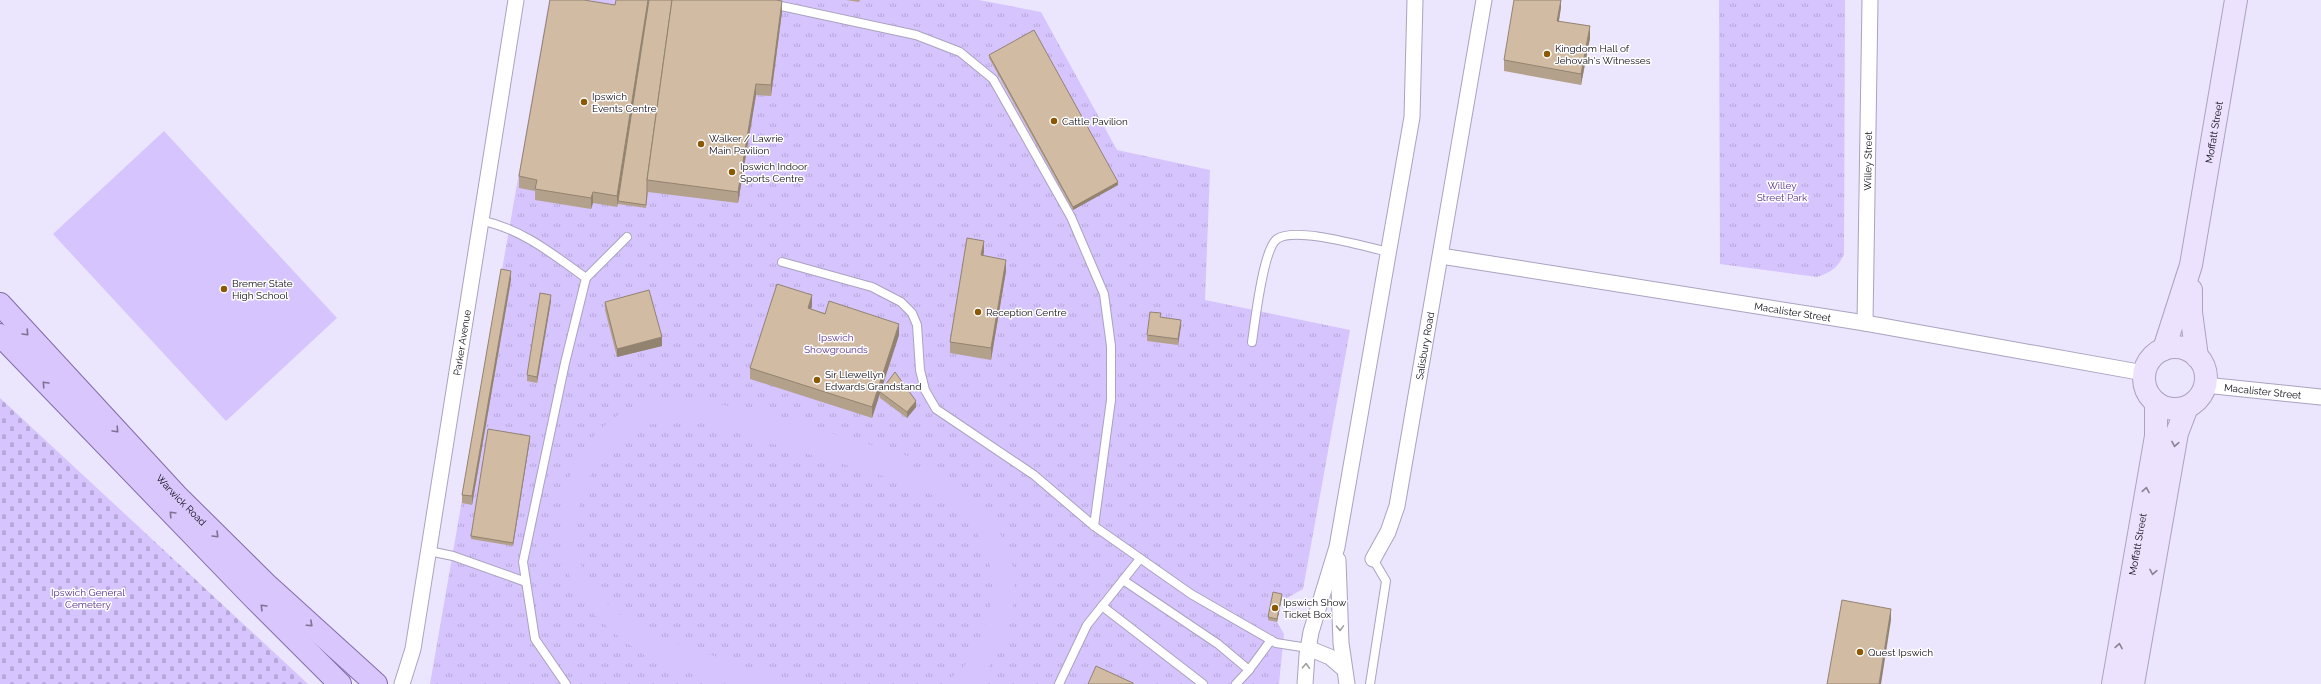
<svg xmlns="http://www.w3.org/2000/svg" width="2321" height="684" viewBox="0 0 2321 684" font-family="Raleway,sans-serif">
	<style>
		.cemetery { fill: url(#cemetery-stones) }
		.park { fill: url(#park-tufts) }
		.garden { fill: #d6c4fe }
		.lines { fill: none; stroke-linecap: round; stroke-linejoin: round }
		.service-casing { stroke: #aba2bf; stroke-width: 10 }
		.minor-casing { stroke: #aba2bf; stroke-width: 17 }
		.secondary-casing { stroke: #aba2bf; stroke-width: 24 }
		.primary-casing { stroke: #816caa; stroke-width: 24 }
		.service { stroke: #fff; stroke-width: 8 }
		.minor { stroke: #fff; stroke-width: 15 }
		.secondary { stroke: #ece2fe; stroke-width: 22 }
		.primary { stroke: #d9c6fc; stroke-width: 22 }
		.wall { fill: #b4a18b }
		.shaded-wall { fill: #928371 }
		.building { fill: #d1bba2; stroke: #928371 }
		.oneway { stroke: #7e7294 }
		.oneway2 { stroke: #898295 }
		.oneway3 { stroke: #9f9ea1 }
		.poi-dot { fill: #8b5803; stroke: #fff; stroke-width: 1.5 }
		.labels { text-anchor: middle; dominant-baseline: central; stroke-width: 3; stroke-linejoin: round; paint-order: stroke }
		.poi-label { font-size: 10px; fill: #0f0c15; stroke: #fff; text-anchor: start }
		.street-label { font-size: 10px; fill: #0f0c15; stroke: #fff }
		.park-label { font-size: 10px; fill: #562d8e; stroke: #fff }
	</style>
	<defs>
		<pattern id="cemetery-stones" width="16" height="16" patternUnits="userSpaceOnUse"><rect width="16" height="16" fill="#d6c4fe"/><path d="M2 7V4a2 2 0 0 1 4 0v3zM10 15v-3a2 2 0 0 1 4 0v3z" fill="#b6a7d9"/></pattern>
		<pattern id="park-tufts" width="24" height="20" patternUnits="userSpaceOnUse"><rect width="24" height="20" fill="#d6c4fe"/><path d="M3 7l-1-3M5 7V3M7 7l1-3M15 17l-1-3M17 17v-4M19 17l1-3" fill="none" stroke="#b6a7d9"/></pattern>
	</defs>
	<rect width="100%" height="100%" fill="#ece5fe"/>
	<polygon class="cemetery" points="0,398 308,684 0,684"/>
	<g class="park">
		<polygon points="549,0 979,0 1041,12 1117,150 1210,170 1205,300 1350,330 1303,589 1287,598 1282,597 1277,622 1284,634 1279,684 430,684"/>
		<path d="M1719,0H1845L1844,254C1838,268 1831,272 1817,277L1720,264Z"/>
	</g>
	<g class="garden">
		<polygon points="164,131 337,318 226,421 53,234"/>
		<path d="M664,400L706,402L756,411L908,456L905,466C915,468 925,470 935,473C975,489 1014,539 1015,583C1015,621 999,655 977,684H942C974,664 983,640 991,605C998,571 982,532 958,508C953,505 947,502 942,500C916,486 890,478 863,470C810,454 755,440 703,421C676,419 645,421 622,438C577,472 559,546 596,592C626,630 674,642 717,657C745,667 772,676 801,684C777,684 751,684 728,684C715,682 701,676 687,672C678,670 667,668 659,664C635,651 592,618 579,595C539,531 567,431 640,404C647,402 656,401 664,400Z"/>
	</g>
	<g class="lines">
		<g class="service-casing">
			<g id="service">
				<polyline points="772,4 916,35 960,52 993,79 1071,217 1104,294 1111,346 1111,400 1094,526"/>
				<path d="M483,221C522,229 554,255 586,278L627,237"/>
				<polyline points="782,262 872,287 901,302 912,313 917,325 920,370 925,390 936,409 1034,475 1094,526 1191,594 1276,643 1308,648"/>
				<path d="M1252,342C1255,322 1263,249 1277,239C1296,226 1365,247 1389,252"/>
				<polyline points="429,551 453,556 526,582"/>
				<polyline points="1123,580 1218,644 1249,670 1236,684"/>
				<polyline points="1102,606 1203,684"/>
				<polyline points="1249,670 1271,640"/>
				<polyline points="566,684 535,639 523,562 565,363 586,278"/>
				<polyline points="1059,684 1087,625 1139,560"/>
				<polyline points="1370,684 1386,581 1373,559"/>
			</g>
		</g>
		<g class="minor-casing">
			<g id="minor">
				<path id="s1" d="M1441,256L1865,323L2144,373"/>
				<path id="s2" d="M1865,323L1870,0"/>
				<path id="s3" d="M2205,385L2321,397"/>
				<path id="s4" d="M1373,559L1388,532L1397,506L1484,0"/>
				<polyline points="1338,560 1341,643 1347,684"/>
				<polyline points="1308,648 1330,657 1344,669"/>
				<path id="s5" d="M402,684L413,649L516,0"/>
				<polyline points="1305,684 1307,655 1311,632 1337,547 1412,117 1415,0"/>
			</g>
		</g>
		<g class="secondary-casing">
			<g id="secondary">
				<polyline points="2191,290 2191,312 2197,357"/>
				<circle cx="2175" cy="378" r="31"/>
				<path id="s6" d="M2164,349L2191,265L2236,0"/>
				<path id="s7" d="M2113,684L2156,436V403"/>
				<polyline points="2133,684 2177,433 2187,407"/>
			</g>
		</g>
		<g class="primary-casing">
			<g id="primary">
				<path id="s8" d="M0,304L176,495L268,586L376,684"/>
				<polyline points="0,335 254,598 340,684"/>
			</g>
		</g>
		<use href="#service" class="service"/>
		<use href="#minor" class="minor"/>
		<use href="#secondary" class="secondary"/>
		<use href="#primary" class="primary"/>
	</g>
	<g class="wall">
		<polygon points="846,0 860,0 859,2"/>
		<polygon points="1561,0 1561,7 1559,21 1590,38 1581,85 1504,71 1504,60"/>
		<polygon points="615,5 782,12 771,96 756,95 738,203 648,192 646,208 618,204 617,207 593,203 591,209 535,200 535,191 519,188 519,176"/>
		<polygon points="989,55 1118,185 1073,210 989,58"/>
		<polygon points="984,252 983,256 1006,271 991,360 950,353 950,342"/>
		<polygon points="511,280 472,505 462,503 462,495"/>
		<polygon points="551,301 537,383 527,381 527,375"/>
		<polygon points="605,302 662,346 617,357 605,310"/>
		<polygon points="812,306 811,309 899,335 872,418 750,379 750,368"/>
		<polygon points="1161,317 1181,326 1178,345 1147,341 1147,335"/>
		<polygon points="880,392 916,407 907,418 880,398"/>
		<polygon points="530,439 513,546 471,539 471,536"/>
		<polygon points="1282,597 1277,622 1268,620 1268,617"/>
	</g>
	<g class="shaded-wall">
		<polygon points="648,0 649,0 617,207 617,196"/>
		<polygon points="1561,0 1561,7 1557,32 1557,21"/>
		<polygon points="782,1 782,12 771,96 771,85"/>
		<polygon points="1590,26 1590,38 1581,85 1581,74"/>
		<polygon points="756,84 756,95 738,203 738,192"/>
		<polygon points="1118,182 1118,185 1073,210 1073,207"/>
		<polygon points="593,192 593,203 591,209 591,198"/>
		<polygon points="984,241 984,252 981,266 981,255"/>
		<polygon points="1006,260 1006,271 991,360 991,348"/>
		<polygon points="511,271 511,280 472,505 472,496"/>
		<polygon points="551,295 551,301 537,383 537,377"/>
		<polygon points="812,295 812,306 808,319 808,308"/>
		<polygon points="1181,320 1181,326 1178,345 1178,339"/>
		<polygon points="899,324 899,335 872,418 872,407"/>
		<polygon points="662,337 662,346 617,357 617,349"/>
		<polygon points="916,401 916,407 907,418 907,412"/>
		<polygon points="530,436 530,439 513,546 513,543"/>
		<polygon points="1282,594 1282,597 1277,622 1277,619"/>
		<polygon points="1891,609 1891,620 1881,684 1879,684"/>
	</g>
	<g class="building">
		<polygon points="550,0 584,0 615,5 616,0 648,0 617,196 593,192 591,198 535,189 537,180 519,176"/>
		<polygon points="649,0 672,0 647,180 647,192 646,205 618,201"/>
		<polygon points="672,0 776,0 782,1 771,85 756,84 738,192 647,180"/>
		<polygon points="1514,0 1561,0 1557,21 1590,26 1581,74 1504,60"/>
		<polygon points="1034,30 1118,182 1073,207 989,55"/>
		<polygon points="967,238 984,241 981,255 1006,260 991,348 950,342"/>
		<polygon points="501,269 511,271 472,496 462,495"/>
		<polygon points="777,284 812,295 808,308 825,314 829,301 899,324 872,407 750,368"/>
		<polygon points="649,290 662,337 617,349 605,302"/>
		<polygon points="540,293 551,295 537,377 527,375"/>
		<polygon points="1150,312 1161,313 1160,317 1181,320 1178,339 1147,335"/>
		<polygon points="895,372 916,401 907,412 880,392"/>
		<polygon points="488,429 530,436 513,543 471,536"/>
		<polygon points="1273,592 1282,594 1277,619 1268,617"/>
		<polygon points="1842,600 1891,609 1879,684 1827,684"/>
		<polygon points="1096,666 1133,683 1133,684 1088,684"/>
	</g>
	<defs><path id="oneway-chevron" d="M-2-3.5L2.5 0L-2 3.5" fill="none" stroke-width="1.6" stroke-linecap="round" stroke-linejoin="round"/></defs>
	<g class="oneway">
		<use href="#oneway-chevron" transform="translate(26 333) rotate(47)"/>
		<use href="#oneway-chevron" transform="translate(45 384) rotate(-133)"/>
		<use href="#oneway-chevron" transform="translate(116 430) rotate(47)"/>
		<use href="#oneway-chevron" transform="translate(172 514) rotate(-134)"/>
		<use href="#oneway-chevron" transform="translate(216 535) rotate(45)"/>
		<use href="#oneway-chevron" transform="translate(263 607) rotate(-135)"/>
		<use href="#oneway-chevron" transform="translate(310 624) rotate(42)"/>
	</g>
	<g class="oneway2">
		<use href="#oneway-chevron" transform="translate(2175 444) rotate(100)"/>
		<use href="#oneway-chevron" transform="translate(2146 490) rotate(-80)"/>
		<use href="#oneway-chevron" transform="translate(2153 572) rotate(100)"/>
		<use href="#oneway-chevron" transform="translate(2119 646) rotate(-80)"/>
	</g>
	<g class="oneway3">
		<use href="#oneway-chevron" transform="translate(1340 628) rotate(88)"/>
		<use href="#oneway-chevron" transform="translate(1306 666) rotate(-87)"/>
	</g>
	<g class="poi-dot">
		<circle cx="1547" cy="54" r="4"/>
		<circle cx="584" cy="102" r="4"/>
		<circle cx="1054" cy="121" r="4"/>
		<circle cx="701" cy="144" r="4"/>
		<circle cx="732" cy="172" r="4"/>
		<circle cx="224" cy="289" r="4"/>
		<circle cx="978" cy="312" r="4"/>
		<circle cx="817" cy="380" r="4"/>
		<circle cx="1275" cy="608" r="4"/>
		<circle cx="1860" cy="652" r="4"/>
	</g>
	<g class="labels">
		<g class="poi-label">
			<text x="1555" y="48">Kingdom Hall of<tspan x="1555" dy="12">Jehovah's Witnesses</tspan></text>
			<text x="592" y="96">Ipswich<tspan x="592" dy="12">Events Centre</tspan></text>
			<text x="1062" y="121">Cattle Pavilion</text>
			<text x="709" y="138">Walker / Lawrie<tspan x="709" dy="12">Main Pavilion</tspan></text>
			<text x="740" y="166">Ipswich Indoor<tspan x="740" dy="12">Sports Centre</tspan></text>
			<text x="232" y="283">Bremer State<tspan x="232" dy="12">High School</tspan></text>
			<text x="986" y="312">Reception Centre</text>
			<text x="825" y="374">Sir Llewellyn<tspan x="825" dy="12">Edwards Grandstand</tspan></text>
			<text x="1283" y="602">Ipswich Show<tspan x="1283" dy="12">Ticket Box</tspan></text>
			<text x="1868" y="652">Quest Ipswich</text>
		</g>
		<g class="street-label">
			<text stroke="none"><textPath href="#s6" startOffset="223">Moffatt Street</textPath></text>
			<text stroke="none"><textPath href="#s2" startOffset="162">Willey Street</textPath></text>
			<text stroke="none"><textPath href="#s1" startOffset="356">Macalister Street</textPath></text>
			<text stroke="none"><textPath href="#s5" startOffset="347">Parker Avenue</textPath></text>
			<text stroke="none"><textPath href="#s4" startOffset="221">Salisbury Road</textPath></text>
			<text stroke="none"><textPath href="#s3" startOffset="58">Macalister Street</textPath></text>
			<text stroke="none"><textPath href="#s8" startOffset="267">Warwick Road</textPath></text>
			<text stroke="none"><textPath href="#s7" startOffset="142">Moffatt Street</textPath></text>
		</g>
		<g class="park-label">
			<text x="1782" y="185">Willey<tspan x="1782" dy="12">Street Park</tspan></text>
			<text x="836" y="337">Ipswich<tspan x="836" dy="12">Showgrounds</tspan></text>
			<text x="88" y="592">Ipswich General<tspan x="88" dy="12">Cemetery</tspan></text>
		</g>
	</g>
</svg>
